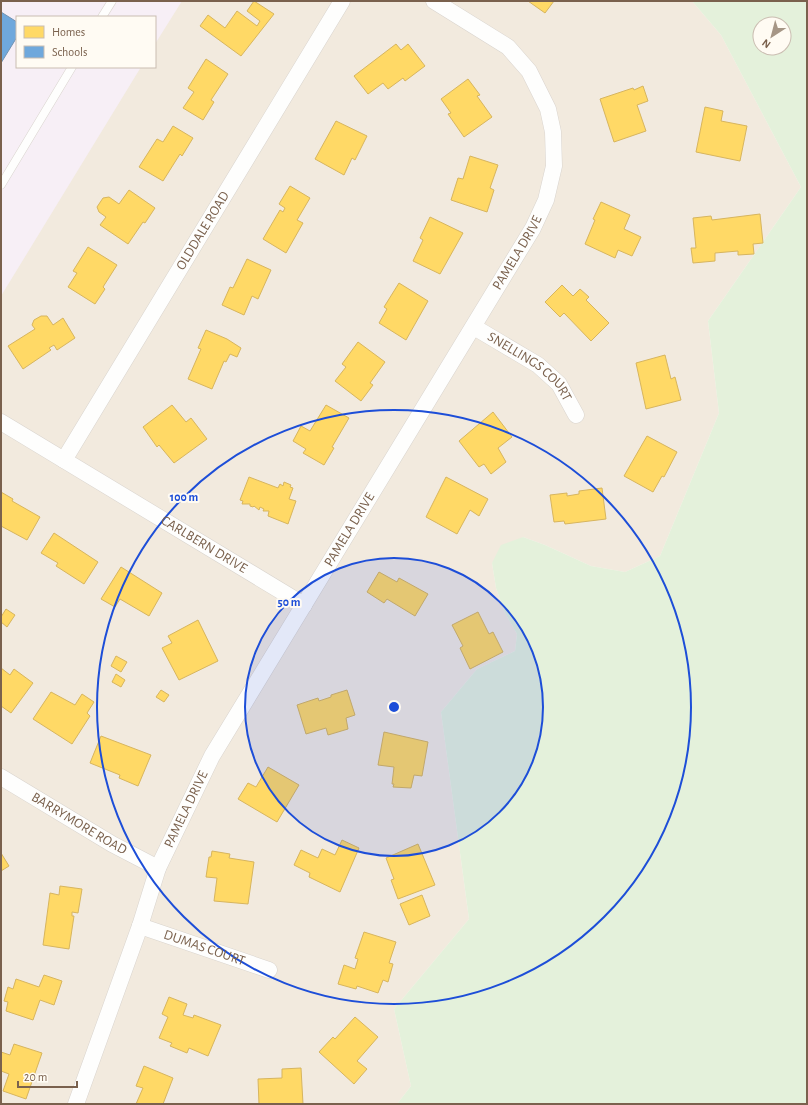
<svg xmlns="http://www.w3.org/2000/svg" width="808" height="1105" viewBox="0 0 808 1105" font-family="'Alegreya Sans',sans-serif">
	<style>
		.residential { fill: #f2eade; fill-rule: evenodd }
		.education { fill: #f7eff6 }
		.green { fill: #e4f1db; fill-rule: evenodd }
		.homes { fill: #ffd966; stroke: #d7b55e }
		.schools { fill: #6fa8dc; stroke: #7293b1 }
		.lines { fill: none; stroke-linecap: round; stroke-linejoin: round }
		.service-casing { stroke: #d9d4ce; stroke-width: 9 }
		.minor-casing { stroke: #d9d4ce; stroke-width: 17 }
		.service { stroke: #fefefd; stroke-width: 8 }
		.minor { stroke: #fefefd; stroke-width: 16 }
		.ring { fill: none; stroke: #1d4ed8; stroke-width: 2 }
		.labels { text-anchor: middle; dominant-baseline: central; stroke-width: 4; stroke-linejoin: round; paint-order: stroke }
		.street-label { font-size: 14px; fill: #7a614d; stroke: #fffbf3 }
		.centre { fill: #1d4ed8; stroke: #fffbf3; stroke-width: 2 }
		.ring-label { font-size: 12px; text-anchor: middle; font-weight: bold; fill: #1d4ed8; stroke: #fffbf3; stroke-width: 4; stroke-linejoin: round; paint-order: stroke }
	</style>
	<rect width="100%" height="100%" fill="#f9f7f0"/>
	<path class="residential" d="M1,1H692L721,35L801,187L708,321L719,413L660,556L625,572L591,566L545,545L523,537L492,563L496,588L505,613L517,634L515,651L477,669L441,712L469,919L394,1009L411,1086L397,1104H1ZM17,17H155V67H17Z"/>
	<polygon class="education" points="1,1 182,1 155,44 155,17 17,17 17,67 141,67 1,296"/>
	<path class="green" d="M692,1H807V1104H397L411,1086L394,1009L469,919L441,712L477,669L515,651L517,634L505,613L496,588L492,563L501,545L523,537L545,545L591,566L625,572L660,556L719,413L708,321L801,187L721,35ZM760,24H784V48H760Z"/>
	<g class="homes">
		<polygon points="254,1 274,14 241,56 200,26 208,15 225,28 237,11 257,26 260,21 247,11"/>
		<polygon points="528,1 554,1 545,13"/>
		<polygon points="396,44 401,50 408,44 425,66 405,81 403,78 388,89 383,83 368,94 354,76"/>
		<polygon points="206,59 228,74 211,100 214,102 203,120 183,108 194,92 188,88"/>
		<polygon points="468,79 480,95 477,96 492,117 464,137 448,114 451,113 441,99"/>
		<polygon points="643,86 648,101 637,105 646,131 614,142 600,99 633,88 634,90"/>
		<polygon points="705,107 723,111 721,121 747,126 740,161 696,152"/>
		<polygon points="336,121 367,136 355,160 352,158 344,175 315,159"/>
		<polygon points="173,126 193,138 182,156 180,154 163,181 139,167 157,139 163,142"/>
		<polygon points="470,156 498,165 490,188 494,190 487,212 451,200 458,178 463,179"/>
		<polygon points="290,186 310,198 297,220 303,223 286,253 263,239 280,210 283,212 285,208 279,204"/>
		<polygon points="129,190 155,208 145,223 143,222 128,244 100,225 106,217 99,212 97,207 103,198 109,197 119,204"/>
		<polygon points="601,202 630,215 624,229 641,237 632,256 618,250 615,258 585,244 595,220 593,219"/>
		<polygon points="760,214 763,243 753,244 754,254 738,255 738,251 715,253 715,261 693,263 691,248 696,248 693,218 711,216 712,220"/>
		<polygon points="430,217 463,233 440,274 413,261 423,240 420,238"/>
		<polygon points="88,247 117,265 103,287 105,289 95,304 68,287 77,273 73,271"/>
		<polygon points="247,259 271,270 258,299 252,296 244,315 222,305 230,287 233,288"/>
		<polygon points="399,283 428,301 406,340 379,323 387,309 384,307"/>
		<polygon points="562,285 573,296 580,289 589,297 586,300 609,323 591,341 564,313 560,317 545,302"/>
		<polygon points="41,316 47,316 53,325 63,318 75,338 57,350 54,345 49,348 51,350 23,369 8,346 35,329 32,325 34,320"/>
		<polygon points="206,330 227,339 241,348 237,357 230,354 226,362 224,361 212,389 188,379 201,349 198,348"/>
		<polygon points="358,342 385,362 370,383 373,385 361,401 335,381 346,367 342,364"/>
		<polygon points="665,355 671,379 675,377 681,400 646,409 636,363"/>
		<polygon points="172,405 186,422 191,418 207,439 174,463 159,445 157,447 143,427"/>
		<polygon points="326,405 349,418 332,447 334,448 324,465 303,453 306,449 293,441 301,426 310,431"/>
		<polygon points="493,412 512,437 498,448 506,462 491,474 484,464 479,467 459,441"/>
		<polygon points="647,436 677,452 664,477 662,476 653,492 624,476"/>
		<polygon points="249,477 278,488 280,484 283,486 284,482 291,485 290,487 293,488 289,499 296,501 288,524 268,516 269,511 263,511 264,509 260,507 259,510 254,506 253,507 250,506 250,504 242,504 243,501 240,500"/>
		<polygon points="446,477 488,499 479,516 470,510 457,534 426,517"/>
		<polygon points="602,488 606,519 565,524 564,521 554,522 550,495 567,493 567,496 579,494 579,491"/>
		<polygon points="1,492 13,499 12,501 40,517 27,540 1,526"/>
		<polygon points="54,533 98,562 84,584 56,566 58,563 41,553"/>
		<polygon points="121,567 162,593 149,616 120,599 115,607 101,599"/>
		<polygon points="379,572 397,582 399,578 428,594 415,616 387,599 384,603 367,592"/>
		<polygon points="6,609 15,615 7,627 1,622 1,617"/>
		<polygon points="478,612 489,634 493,632 503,652 470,669 460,648 463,646 452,625"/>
		<polygon points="198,620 218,661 179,680 162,648 172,643 168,636"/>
		<polygon points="116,656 127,662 121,672 111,666"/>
		<polygon points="1,668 10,675 14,669 33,683 11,713 1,706"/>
		<polygon points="116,674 125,680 121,687 112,682"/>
		<polygon points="161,690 169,695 164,702 156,697"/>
		<polygon points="347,690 355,715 346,718 348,729 328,735 326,728 306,734 297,705 318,698 319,701 331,697 331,695"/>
		<polygon points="51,692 75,705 82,694 94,702 87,713 90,716 72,744 33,719"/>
		<polygon points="384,732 428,742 422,776 414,775 411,788 393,787 394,784 392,784 394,767 378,765"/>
		<polygon points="101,736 151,755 138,786 119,778 120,775 90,763"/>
		<polygon points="268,767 299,785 277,822 238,799 248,783 256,787"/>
		<polygon points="342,840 359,848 340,892 309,877 310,873 294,865 301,850 318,858 322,849 335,855"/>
		<polygon points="418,844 435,885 398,899 391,880 394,879 386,858"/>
		<polygon points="212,851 230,854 229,858 254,862 248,904 214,901 217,878 206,877 209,857 211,857"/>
		<polygon points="1,853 9,866 1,871"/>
		<polygon points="60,886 82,889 78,913 72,912 72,916 74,916 69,949 43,945 50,893 59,895"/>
		<polygon points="422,895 430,916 409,925 400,904"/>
		<polygon points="364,932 396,942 389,963 393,964 388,982 383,980 378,993 357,986 356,989 338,984 344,965 355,969 358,959 355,958"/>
		<polygon points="44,975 62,981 54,1005 40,1000 33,1020 6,1011 8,1002 4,1001 8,987 13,989 16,979 39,987"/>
		<polygon points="169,997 187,1004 183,1015 193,1018 194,1015 221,1025 208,1056 189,1048 187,1053 170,1046 172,1043 159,1038 168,1017 162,1014"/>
		<polygon points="355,1017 378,1037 357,1061 367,1069 354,1084 319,1052 333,1037 335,1039"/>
		<polygon points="14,1044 42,1053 26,1099 3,1091 9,1074 1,1071 1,1052 10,1055"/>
		<polygon points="144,1066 173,1078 163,1104 136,1104 143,1088 136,1086"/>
		<polygon points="301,1068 303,1104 259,1104 258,1079 282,1078 282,1069"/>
	</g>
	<polygon class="schools" points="1,12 17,22 17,37 1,63"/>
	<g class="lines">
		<g class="service-casing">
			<g id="service">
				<polyline points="102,17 112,1"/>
				<polyline points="1,185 72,67"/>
			</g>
		</g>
		<g class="minor-casing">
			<g id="minor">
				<path id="s1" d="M474,327L538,365L559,384L576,415"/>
				<path id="s2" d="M1,422L304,605"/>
				<path id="s3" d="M64,460L342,1"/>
				<path id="s4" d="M1,777L112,844L158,868"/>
				<path id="s5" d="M140,926L269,970"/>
				<path id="s6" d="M76,1104L140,926L158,868L212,756L533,228L546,200L554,166L553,132L548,109L529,71L508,47L434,1"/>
			</g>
		</g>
		<use href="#service" class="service"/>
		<use href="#minor" class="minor"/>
	</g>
	<circle cx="394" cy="707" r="149" fill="#1d4ed8" fill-opacity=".12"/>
	<g class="ring">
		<circle cx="394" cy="707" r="149"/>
		<circle cx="394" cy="707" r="297"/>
	</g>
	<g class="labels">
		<g class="street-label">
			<text stroke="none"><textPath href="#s3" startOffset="268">OLDDALE ROAD</textPath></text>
			<text stroke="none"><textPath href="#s6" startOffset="963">PAMELA DRIVE</textPath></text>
			<text stroke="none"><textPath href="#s1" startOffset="69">SNELLINGS COURT</textPath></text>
			<text stroke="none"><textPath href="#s6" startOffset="639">PAMELA DRIVE</textPath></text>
			<text stroke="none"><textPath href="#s2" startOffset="237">CARLBERN DRIVE</textPath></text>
			<text stroke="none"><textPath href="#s6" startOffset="315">PAMELA DRIVE</textPath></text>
			<text stroke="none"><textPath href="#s4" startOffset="91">BARRYMORE ROAD</textPath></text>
			<text stroke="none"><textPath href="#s5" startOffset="68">DUMAS COURT</textPath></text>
		</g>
	</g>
	<circle cx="394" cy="707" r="6" class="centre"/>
	<g class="ring-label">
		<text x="184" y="501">100 m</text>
		<text x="289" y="606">50 m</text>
	</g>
	<rect width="808" height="1105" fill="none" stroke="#7a614d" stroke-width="4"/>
	<rect x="16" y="16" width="140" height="52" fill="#fffbf3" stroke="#cabdb1"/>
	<rect x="24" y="26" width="20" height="12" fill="#ffd966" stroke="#cabdb1"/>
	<text x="52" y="36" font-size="12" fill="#7a614d">Homes</text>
	<rect x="24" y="46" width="20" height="12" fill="#6fa8dc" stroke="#cabdb1"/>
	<text x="52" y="56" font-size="12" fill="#7a614d">Schools</text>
	<g transform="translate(772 36) rotate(216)"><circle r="19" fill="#fffbf3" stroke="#cabdb1"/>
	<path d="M0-3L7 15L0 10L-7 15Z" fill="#a69686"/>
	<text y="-6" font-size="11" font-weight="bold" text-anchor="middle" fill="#7a614d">N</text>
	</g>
	<path d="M18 1081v6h59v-6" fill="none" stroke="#7a614d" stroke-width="2"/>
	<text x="24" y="1081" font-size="12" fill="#7a614d" stroke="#fffbf3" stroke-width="3" paint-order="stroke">20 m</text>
</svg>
